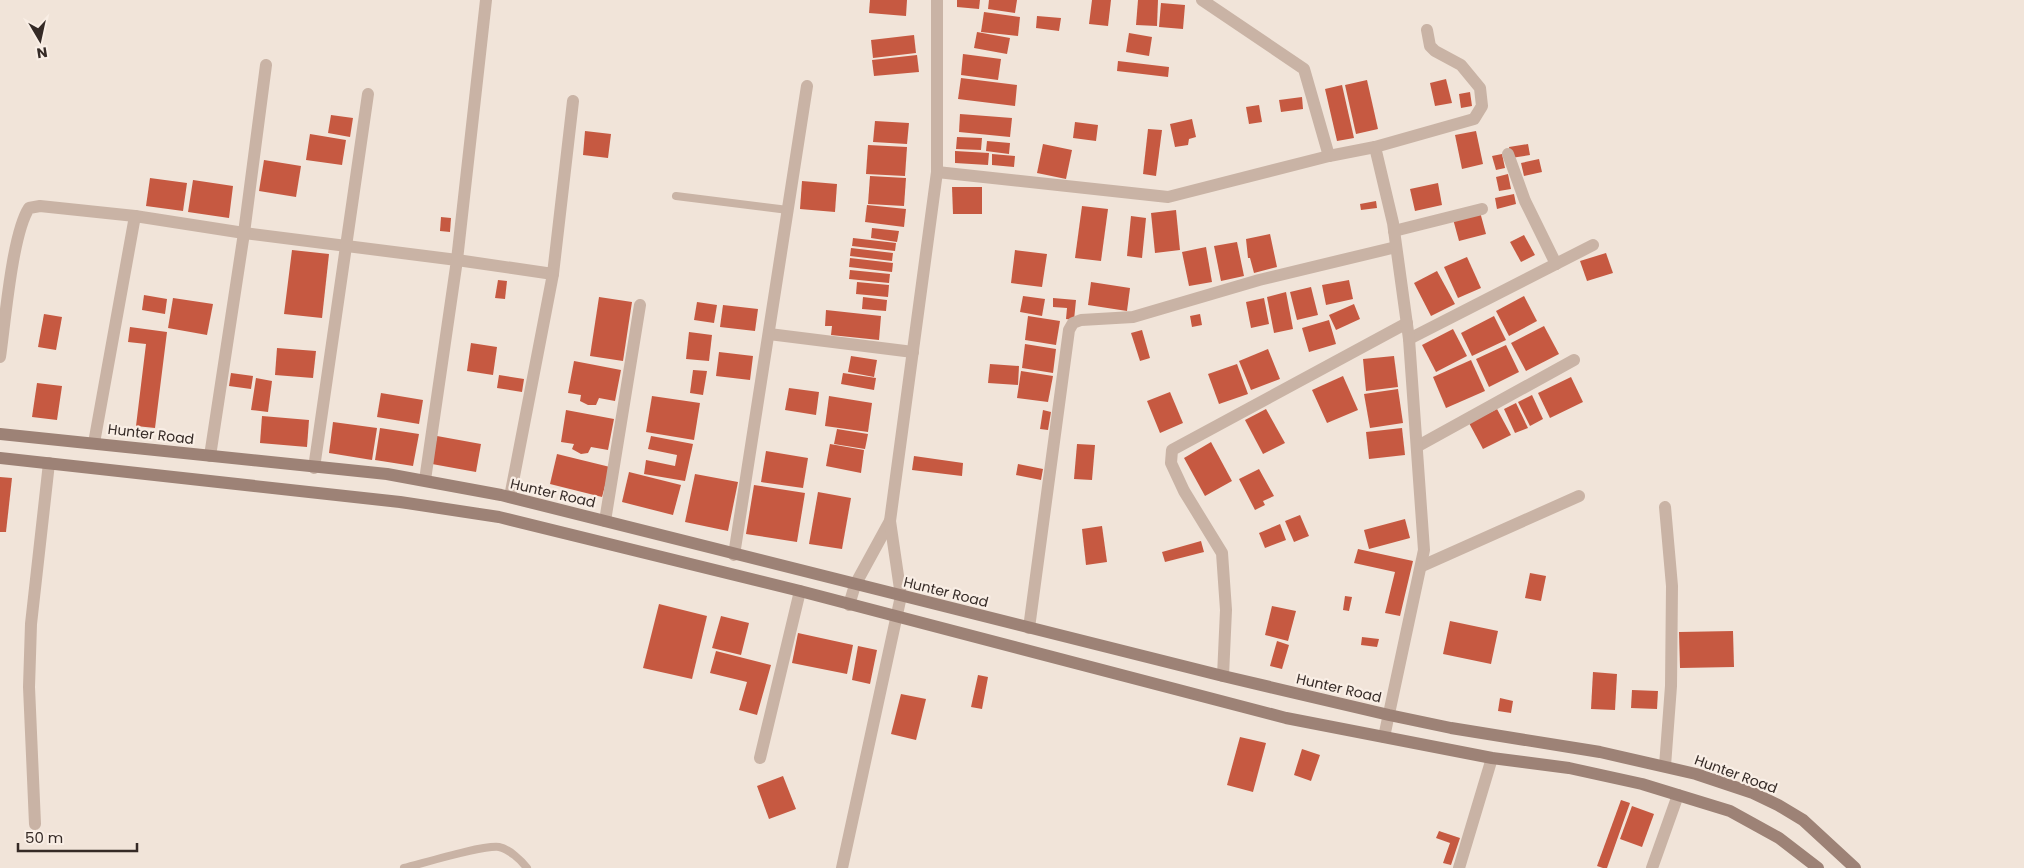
<svg xmlns="http://www.w3.org/2000/svg" width="2024" height="868" viewBox="0 0 2024 868" font-family="Poppins,sans-serif">
	<style>
		.building { fill: #c65941 }
		.lines { fill: none; stroke-linecap: round; stroke-linejoin: round }
		.lane { stroke: #c9b3a5; stroke-width: 8 }
		.street { stroke: #c9b3a5; stroke-width: 12 }
		.secondary { stroke: #9d8276; stroke-width: 12 }
		.labels { text-anchor: middle; dominant-baseline: central; stroke-width: 4.5; stroke-linejoin: round; paint-order: stroke }
		.street-label { font-size: 14px; fill: #352a26; stroke: #f9eee5 }
	</style>
	<rect width="100%" height="100%" fill="#f1e4d9"/>
	<g class="building">
		<polygon points="870,0 907,0 906,16 869,13"/>
		<polygon points="957,0 980,0 979,9 957,7"/>
		<polygon points="989,0 1017,0 1015,13 988,9"/>
		<polygon points="1092,0 1111,0 1108,26 1089,24"/>
		<polygon points="1138,0 1158,0 1157,26 1136,25"/>
		<polygon points="1161,3 1185,5 1183,29 1159,27"/>
		<polygon points="984,12 1020,17 1018,36 981,32"/>
		<polygon points="1037,16 1061,18 1059,31 1036,28"/>
		<polygon points="977,32 1010,38 1007,54 974,48"/>
		<polygon points="1129,33 1152,37 1149,56 1126,52"/>
		<polygon points="914,35 916,53 873,58 871,40"/>
		<polygon points="963,54 1001,59 998,80 961,75"/>
		<polygon points="917,55 919,72 874,76 872,60"/>
		<polygon points="1118,61 1169,67 1168,77 1117,71"/>
		<polygon points="961,78 1017,85 1015,106 958,99"/>
		<polygon points="1446,79 1452,103 1435,106 1430,83"/>
		<polygon points="1367,80 1378,129 1356,134 1345,85"/>
		<polygon points="1342,85 1354,138 1337,141 1325,89"/>
		<polygon points="1470,92 1472,106 1461,108 1459,94"/>
		<polygon points="1302,97 1303,109 1281,112 1279,100"/>
		<polygon points="1259,105 1262,122 1249,124 1246,107"/>
		<polygon points="960,114 1012,118 1010,137 959,132"/>
		<polygon points="331,115 353,118 350,137 328,133"/>
		<polygon points="1192,119 1196,137 1189,139 1188,145 1175,147 1170,124"/>
		<polygon points="875,121 909,123 907,144 873,142"/>
		<polygon points="1075,122 1098,125 1096,141 1073,138"/>
		<polygon points="1148,129 1162,130 1156,176 1143,174"/>
		<polygon points="585,131 611,134 608,158 583,155"/>
		<polygon points="1476,131 1483,164 1462,169 1455,135"/>
		<polygon points="310,134 346,140 342,165 306,160"/>
		<polygon points="957,137 982,138 981,150 956,149"/>
		<polygon points="987,141 1010,143 1009,154 986,151"/>
		<polygon points="1043,144 1072,150 1066,179 1037,173"/>
		<polygon points="1528,144 1530,155 1511,158 1509,147"/>
		<polygon points="868,145 907,147 905,176 866,174"/>
		<polygon points="955,151 989,153 988,165 955,163"/>
		<polygon points="992,154 1015,156 1014,167 992,165"/>
		<polygon points="1502,154 1505,168 1496,170 1492,156"/>
		<polygon points="1539,159 1542,172 1524,176 1521,163"/>
		<polygon points="264,160 301,166 296,197 259,191"/>
		<polygon points="1508,174 1511,189 1499,191 1496,177"/>
		<polygon points="870,176 906,178 904,206 868,204"/>
		<polygon points="150,178 187,183 183,211 146,206"/>
		<polygon points="193,180 233,186 229,218 188,212"/>
		<polygon points="802,181 837,184 835,212 800,209"/>
		<polygon points="1438,183 1442,205 1415,211 1410,189"/>
		<polygon points="952,187 982,187 982,214 953,214"/>
		<polygon points="1514,194 1516,204 1497,209 1495,198"/>
		<polygon points="1376,201 1377,208 1361,210 1360,204"/>
		<polygon points="867,205 906,209 904,227 865,222"/>
		<polygon points="1082,206 1108,209 1101,261 1075,258"/>
		<polygon points="1176,210 1180,250 1155,253 1151,213"/>
		<polygon points="1480,212 1486,234 1459,241 1453,219"/>
		<polygon points="1131,216 1146,218 1142,258 1127,256"/>
		<polygon points="441,217 451,218 450,232 440,231"/>
		<polygon points="872,228 899,231 897,242 871,238"/>
		<polygon points="1270,234 1277,267 1254,273 1250,258 1248,258 1246,239"/>
		<polygon points="1524,235 1535,255 1521,262 1510,242"/>
		<polygon points="853,238 896,243 895,251 852,246"/>
		<polygon points="1237,242 1244,276 1221,281 1214,246"/>
		<polygon points="1206,247 1212,282 1189,286 1182,252"/>
		<polygon points="851,248 893,253 892,261 850,256"/>
		<polygon points="292,250 329,254 322,318 284,314"/>
		<polygon points="1015,250 1047,254 1042,287 1011,283"/>
		<polygon points="1606,253 1613,273 1587,281 1580,261"/>
		<polygon points="1467,257 1481,288 1458,298 1444,267"/>
		<polygon points="850,258 893,263 892,272 849,267"/>
		<polygon points="850,270 890,274 889,283 849,279"/>
		<polygon points="1437,271 1455,304 1431,316 1414,283"/>
		<polygon points="498,280 507,281 505,299 495,298"/>
		<polygon points="1349,280 1353,299 1326,305 1322,285"/>
		<polygon points="857,282 889,285 888,297 856,294"/>
		<polygon points="1091,282 1130,288 1127,311 1088,305"/>
		<polygon points="1311,287 1318,315 1297,320 1290,292"/>
		<polygon points="1286,292 1293,329 1274,333 1267,297"/>
		<polygon points="144,295 167,299 165,314 142,310"/>
		<polygon points="1023,296 1045,299 1042,316 1020,312"/>
		<polygon points="1524,296 1537,321 1509,336 1496,311"/>
		<polygon points="599,297 632,302 623,361 590,356"/>
		<polygon points="863,297 887,300 886,311 862,309"/>
		<polygon points="173,298 213,304 207,335 168,328"/>
		<polygon points="1053,298 1076,300 1074,320 1066,319 1067,308 1053,307"/>
		<polygon points="1264,298 1269,324 1251,328 1246,302"/>
		<polygon points="697,302 717,305 714,323 694,320"/>
		<polygon points="1354,304 1360,319 1336,330 1329,315"/>
		<polygon points="723,305 758,309 755,331 720,327"/>
		<polygon points="826,310 881,316 879,340 831,335 832,326 825,326"/>
		<polygon points="44,314 62,317 56,350 38,347"/>
		<polygon points="1200,314 1202,325 1192,327 1190,316"/>
		<polygon points="1028,316 1060,321 1056,345 1025,340"/>
		<polygon points="1494,316 1506,340 1472,356 1461,333"/>
		<polygon points="1329,320 1336,344 1309,352 1302,328"/>
		<polygon points="1544,326 1559,354 1526,371 1511,343"/>
		<polygon points="130,327 167,332 155,428 136,426 146,344 128,342"/>
		<polygon points="1453,329 1467,356 1436,372 1422,345"/>
		<polygon points="1142,330 1150,358 1140,361 1131,333"/>
		<polygon points="689,332 712,335 709,361 686,359"/>
		<polygon points="471,343 497,347 493,375 467,371"/>
		<polygon points="1025,344 1056,349 1053,373 1022,368"/>
		<polygon points="1506,345 1519,372 1489,387 1476,359"/>
		<polygon points="277,348 316,351 313,378 275,375"/>
		<polygon points="1268,349 1280,379 1251,390 1239,361"/>
		<polygon points="719,352 753,356 750,380 716,376"/>
		<polygon points="851,356 877,360 874,377 848,372"/>
		<polygon points="1394,356 1398,387 1366,391 1363,359"/>
		<polygon points="1471,360 1485,391 1446,408 1433,377"/>
		<polygon points="574,361 621,370 615,401 599,398 596,405 588,405 580,401 581,395 568,393"/>
		<polygon points="990,364 1019,366 1018,385 988,383"/>
		<polygon points="1237,364 1248,394 1219,404 1208,374"/>
		<polygon points="693,370 707,371 703,395 690,393"/>
		<polygon points="1021,371 1053,376 1048,402 1017,398"/>
		<polygon points="231,373 253,376 251,389 229,386"/>
		<polygon points="843,373 876,378 874,390 841,384"/>
		<polygon points="499,375 524,379 522,392 497,388"/>
		<polygon points="1343,376 1358,410 1327,423 1312,390"/>
		<polygon points="1571,377 1583,402 1550,418 1538,393"/>
		<polygon points="256,378 272,381 268,412 251,410"/>
		<polygon points="37,383 62,386 57,420 32,417"/>
		<polygon points="789,388 819,392 816,415 785,410"/>
		<polygon points="1398,389 1403,423 1370,428 1364,394"/>
		<polygon points="1170,392 1183,423 1160,433 1147,401"/>
		<polygon points="381,393 423,400 419,424 377,417"/>
		<polygon points="1532,395 1543,419 1530,426 1518,402"/>
		<polygon points="652,396 700,403 694,440 646,432"/>
		<polygon points="829,396 872,403 868,432 825,426"/>
		<polygon points="1516,403 1528,428 1515,433 1504,409"/>
		<polygon points="1266,409 1285,443 1263,454 1245,420"/>
		<polygon points="1497,409 1511,435 1483,449 1469,423"/>
		<polygon points="566,410 614,419 608,450 591,447 588,453 581,454 572,449 574,444 561,442"/>
		<polygon points="1043,410 1051,412 1048,430 1040,429"/>
		<polygon points="262,416 309,420 307,447 260,443"/>
		<polygon points="333,422 377,428 372,460 329,453"/>
		<polygon points="380,428 419,434 413,466 375,460"/>
		<polygon points="1402,428 1405,455 1369,459 1366,432"/>
		<polygon points="837,429 868,434 865,449 834,444"/>
		<polygon points="437,436 481,444 476,472 432,464"/>
		<polygon points="651,436 693,444 685,481 644,474 646,460 675,466 677,455 648,449"/>
		<polygon points="1211,442 1232,481 1205,496 1184,458"/>
		<polygon points="830,444 864,450 861,473 826,466"/>
		<polygon points="1077,444 1095,445 1092,480 1074,479"/>
		<polygon points="766,451 808,458 803,488 761,482"/>
		<polygon points="557,454 610,467 602,497 550,484"/>
		<polygon points="914,456 963,463 962,476 912,470"/>
		<polygon points="1018,464 1043,469 1041,480 1016,475"/>
		<polygon points="1259,469 1274,496 1263,501 1265,505 1255,510 1239,479"/>
		<polygon points="629,472 681,485 673,515 622,502"/>
		<polygon points="695,474 738,482 728,531 685,522"/>
		<polygon points="0,477 12,478 6,532 0,532"/>
		<polygon points="754,485 805,493 797,542 746,534"/>
		<polygon points="818,492 851,498 842,549 809,544"/>
		<polygon points="1300,515 1309,536 1294,542 1285,521"/>
		<polygon points="1405,519 1410,538 1369,549 1364,530"/>
		<polygon points="1280,524 1286,540 1265,548 1259,533"/>
		<polygon points="1102,526 1107,562 1086,565 1082,529"/>
		<polygon points="1201,541 1204,552 1165,562 1162,552"/>
		<polygon points="1358,549 1413,561 1400,616 1385,613 1395,572 1354,563"/>
		<polygon points="1530,573 1546,576 1541,601 1525,598"/>
		<polygon points="1345,596 1352,597 1349,611 1343,610"/>
		<polygon points="659,604 707,616 692,679 643,668"/>
		<polygon points="1272,606 1296,611 1288,641 1265,635"/>
		<polygon points="721,616 749,623 741,655 712,648"/>
		<polygon points="1450,621 1498,631 1491,664 1443,654"/>
		<polygon points="1733,631 1734,667 1680,668 1679,632"/>
		<polygon points="798,633 853,645 847,674 792,663"/>
		<polygon points="1362,637 1379,639 1377,647 1361,645"/>
		<polygon points="1277,641 1289,645 1282,669 1270,666"/>
		<polygon points="858,646 877,650 870,684 852,680"/>
		<polygon points="716,651 771,665 757,715 739,710 747,682 710,673"/>
		<polygon points="1593,672 1617,674 1615,710 1591,709"/>
		<polygon points="978,675 988,677 982,709 971,707"/>
		<polygon points="1632,690 1658,691 1657,709 1631,708"/>
		<polygon points="901,694 926,699 916,740 891,734"/>
		<polygon points="1500,698 1513,701 1511,713 1498,711"/>
		<polygon points="1240,737 1266,743 1253,792 1227,785"/>
		<polygon points="1302,749 1320,755 1311,781 1294,775"/>
		<polygon points="783,776 796,809 769,819 757,786"/>
		<polygon points="1621,800 1630,803 1607,868 1603,868 1597,866"/>
		<polygon points="1632,806 1654,814 1642,847 1620,839"/>
		<polygon points="1439,831 1460,838 1451,865 1443,863 1450,843 1436,838"/>
	</g>
	<g class="lines">
		<g class="lane">
			<polyline points="676,196 788,210"/>
			<path d="M404,868C424,863 482,845 499,847C509,849 521,860 527,868"/>
		</g>
		<g class="street">
			<polyline points="1202,0 1304,69 1329,156"/>
			<polyline points="1508,154 1525,201 1556,264"/>
			<polyline points="937,172 1168,197 1329,156 1375,147"/>
			<polyline points="1394,231 1482,209"/>
			<polyline points="769,334 913,352"/>
			<polyline points="1409,339 1593,245"/>
			<path d="M0,357C5,323 12,234 29,208L40,206L135,216L244,233L457,260L553,274L573,101"/>
			<polyline points="94,443 135,216"/>
			<polyline points="1418,446 1574,360"/>
			<polyline points="210,456 244,233 266,65"/>
			<polyline points="314,468 368,94"/>
			<polyline points="425,480 457,260 486,0"/>
			<polyline points="510,497 553,274"/>
			<polyline points="605,521 640,305"/>
			<polyline points="734,555 807,86"/>
			<polyline points="1422,566 1579,496"/>
			<polyline points="849,605 855,585 890,521"/>
			<polyline points="1029,628 1069,330 1073,323 1081,320 1133,317 1259,280 1396,247"/>
			<polyline points="1223,676 1226,610 1222,553 1184,491 1171,463 1172,450 1407,323"/>
			<polyline points="1384,737 1424,550 1409,339 1393,223 1375,147 1474,119 1482,106 1480,88 1461,65 1435,51 1430,46 1427,30"/>
			<polyline points="760,758 800,591"/>
			<polyline points="1665,766 1671,686 1672,586 1665,507"/>
			<polyline points="35,824 29,687 31,624 49,463"/>
			<polyline points="842,868 901,596 890,521 937,172 937,0"/>
			<polyline points="1459,868 1492,758"/>
			<polyline points="1652,868 1678,795"/>
		</g>
		<g class="secondary">
			<polyline points="0,434 387,474 501,495 1223,676 1389,715 1451,728 1600,752 1696,774 1753,793 1778,805 1803,820 1855,868"/>
			<polyline points="0,458 400,502 499,517 800,591 1286,718 1492,758 1569,768 1642,784 1730,811 1779,838 1818,868"/>
		</g>
	</g>
	<g class="labels">
		<g class="street-label">
			<text transform="translate(151 434) rotate(7)">Hunter Road</text>
			<text transform="translate(553 493) rotate(13)">Hunter Road</text>
			<text transform="translate(946 592) rotate(14)">Hunter Road</text>
			<text transform="translate(1339 688) rotate(13)">Hunter Road</text>
			<text transform="translate(1736 774) rotate(20)">Hunter Road</text>
		</g>
	</g>
	<g transform="translate(40 40) rotate(171)" stroke="#f9eee5" stroke-width="4" paint-order="stroke">
	<path d="M0-4L9 19L0 12L-9 19Z" fill="#352a26"/>
	<text y="-8" font-size="14" font-weight="bold" text-anchor="middle" fill="#352a26">N</text>
	</g>
	<path d="M18 843v8h119v-8" fill="none" stroke="#352a26" stroke-width="2.5"/>
	<text x="25" y="843" font-size="15" fill="#352a26" stroke="#f9eee5" stroke-width="4" paint-order="stroke">50 m</text>
</svg>
